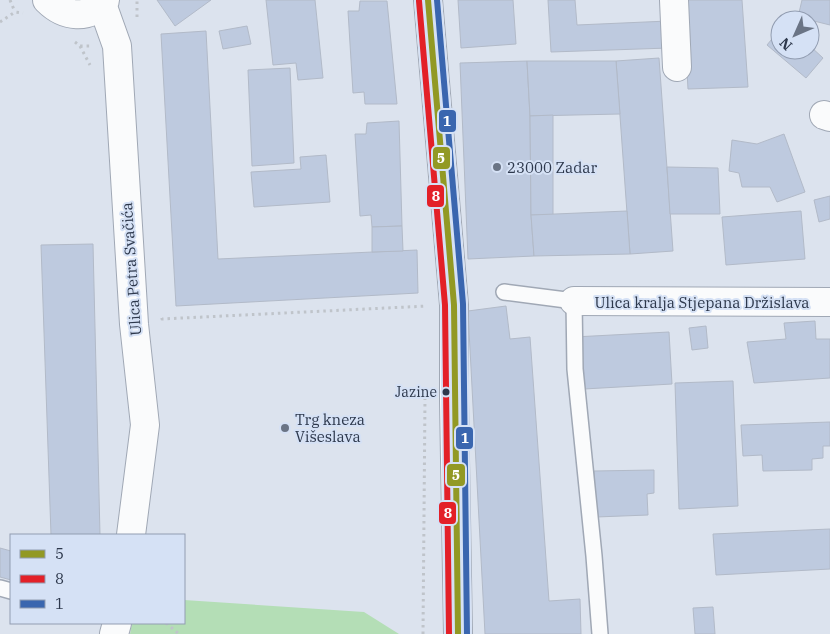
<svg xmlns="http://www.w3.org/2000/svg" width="830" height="634" viewBox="0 0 830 634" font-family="'IBM Plex Serif',serif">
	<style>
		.green { fill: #b4deb6 }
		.building { fill: #becadf; stroke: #b2bac8 }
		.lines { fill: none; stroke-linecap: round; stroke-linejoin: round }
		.lane-casing { stroke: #a0a8b5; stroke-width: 18 }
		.street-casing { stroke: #a0a8b5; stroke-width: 30 }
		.primary-casing { stroke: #a0a8b5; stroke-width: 30 }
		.path { stroke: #bfc4ca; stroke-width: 3; stroke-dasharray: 2.5 4; stroke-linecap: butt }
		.lane { stroke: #fafbfc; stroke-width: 15 }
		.street { stroke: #fafbfc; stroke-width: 28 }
		.primary { stroke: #fafbfc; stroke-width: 28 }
		.bus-1-casing { stroke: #d5e1f5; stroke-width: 10 }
		.bus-2-casing { stroke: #d5e1f5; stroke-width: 10 }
		.bus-3-casing { stroke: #d5e1f5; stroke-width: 10 }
		.bus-1 { stroke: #929924; stroke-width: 6 }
		.bus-2 { stroke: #e32028; stroke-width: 6 }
		.bus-3 { stroke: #3a66af; stroke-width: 6 }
		.poi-dot { fill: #6a7485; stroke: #d5e1f5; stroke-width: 2 }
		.bus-dot { fill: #2d384c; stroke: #d5e1f5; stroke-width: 2 }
		.labels { text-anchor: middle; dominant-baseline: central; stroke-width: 4; stroke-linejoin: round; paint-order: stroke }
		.bus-label { font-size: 14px; fill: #2d384c; stroke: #d5e1f5; text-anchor: end }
		.poi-label { font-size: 15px; fill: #2d384c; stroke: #d5e1f5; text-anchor: start }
		.street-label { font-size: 15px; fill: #2d384c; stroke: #d5e1f5 }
		.line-badge { stroke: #d5e1f5; stroke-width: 2 }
		.badge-label { font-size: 14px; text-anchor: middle; font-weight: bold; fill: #fff }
	</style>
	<rect width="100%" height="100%" fill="#dce3ee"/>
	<polygon class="green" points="184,600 364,612 399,634 130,634 132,623 184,623"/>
	<g class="building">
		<polygon points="157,0 211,0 175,26"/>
		<polygon points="266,0 315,0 323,78 298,80 296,63 273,65"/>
		<polygon points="458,0 513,0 516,44 461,48"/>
		<polygon points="548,0 575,0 577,25 668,21 669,48 551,52"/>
		<polygon points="683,0 742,0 748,87 688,89"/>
		<polygon points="802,0 830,0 830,25 798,17"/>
		<polygon points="360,1 387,1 397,104 365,104 364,92 353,93 348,11 359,11"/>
		<polygon points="247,26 251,44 223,49 219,31"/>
		<polygon points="780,29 780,50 810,50 810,46 823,58 806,78 767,45"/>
		<polygon points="206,31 218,259 417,250 418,293 176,306 161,34"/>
		<polygon points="659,58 673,251 630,254 616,61"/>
		<polygon points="527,61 530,116 531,215 534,256 468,259 460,63"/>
		<polygon points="527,61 616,61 620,114 530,116"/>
		<polygon points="290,68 294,163 252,166 248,70"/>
		<polygon points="553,115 553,215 531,215 530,116"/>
		<polygon points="399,121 402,226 372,227 371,215 360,216 355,134 366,134 367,123"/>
		<polygon points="784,134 805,192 777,202 770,187 742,187 739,173 729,171 732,140 757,144"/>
		<polygon points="326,155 330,202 254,207 251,172 301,169 300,157"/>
		<polygon points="667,167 718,168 720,214 670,214"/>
		<polygon points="830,196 830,219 819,222 814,200"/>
		<polygon points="627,211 630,254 534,256 531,215"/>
		<polygon points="801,211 805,259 726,265 722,217"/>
		<polygon points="402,226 403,251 372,252 372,227"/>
		<polygon points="93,244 100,535 51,535 41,245"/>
		<polygon points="506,306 510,339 530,337 549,601 580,599 581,634 485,634 468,311"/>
		<polygon points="815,321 816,339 830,339 830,378 754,383 747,342 786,339 784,323"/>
		<polygon points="706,326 708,348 692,350 689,328"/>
		<polygon points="669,332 672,384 584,389 574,337"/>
		<polygon points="733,381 738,506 679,509 675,383"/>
		<polygon points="830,422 830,446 823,446 823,458 812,459 812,470 763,471 762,455 743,456 741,425"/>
		<polygon points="654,470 654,493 647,494 648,515 596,517 594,471"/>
		<polygon points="830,529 830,569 716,575 713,534"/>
		<polygon points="0,548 11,551 11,580 0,577"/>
		<polygon points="713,607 715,634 695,634 693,608"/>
	</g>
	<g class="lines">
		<g class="lane-casing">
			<g id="lane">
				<polyline points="504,292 574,301 575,369 594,556 600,634"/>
				<polyline points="0,588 11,591"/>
			</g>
		</g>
		<g class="street-casing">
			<g id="street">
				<path d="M47,0C64,17 89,21 105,0"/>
				<polyline points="674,0 677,67"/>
				<polyline points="102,4 117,46 134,324 145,425 131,535"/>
				<polyline points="824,115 830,117"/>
				<polyline points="574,301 830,302"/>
				<polyline points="114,634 117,623"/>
			</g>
		</g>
		<g class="primary-casing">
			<polyline id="primary" points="428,0 454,305 454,401 458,634"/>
		</g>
		<g class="path">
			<polyline points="10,0 15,12"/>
			<polyline points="137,17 137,0"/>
			<polyline points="0,22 15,12 23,13"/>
			<polyline points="75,42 80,46 90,46"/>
			<polyline points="80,46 90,65"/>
			<polyline points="162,318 162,319 427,306"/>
			<polyline points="166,623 179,634"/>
			<polyline points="423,634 425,397"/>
		</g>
		<use href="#lane" class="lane"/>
		<use href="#street" class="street"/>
		<use href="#primary" class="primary"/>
		<g class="bus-1-casing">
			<polyline id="bus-1" points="428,0 454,305 458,634"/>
		</g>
		<g class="bus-2-casing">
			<polyline id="bus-2" points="419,1 445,305 449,634"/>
		</g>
		<g class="bus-3-casing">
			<polyline id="bus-3" points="437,0 463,304 467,634"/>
		</g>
		<use href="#bus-1" class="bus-1"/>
		<use href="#bus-2" class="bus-2"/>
		<use href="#bus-3" class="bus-3"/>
	</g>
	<g class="poi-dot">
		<circle cx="497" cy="167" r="5"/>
		<circle cx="285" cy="428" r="5"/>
	</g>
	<circle class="bus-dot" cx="446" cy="392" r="4.5"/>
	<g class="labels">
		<g class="bus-label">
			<text x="437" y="392">Jazine</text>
		</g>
		<g class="poi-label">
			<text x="507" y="167">23000 Zadar</text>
			<text x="295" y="419">Trg kneza<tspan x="295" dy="17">Višeslava</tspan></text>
		</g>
		<g class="street-label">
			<text transform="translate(131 269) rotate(-94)">Ulica Petra Svačića</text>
			<text x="702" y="302">Ulica kralja Stjepana Držislava</text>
		</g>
	</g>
	<g class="line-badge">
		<rect x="438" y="109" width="19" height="24" rx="5" fill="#3a66af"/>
		<rect x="432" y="146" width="19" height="24" rx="5" fill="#929924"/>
		<rect x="426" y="184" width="19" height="24" rx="5" fill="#e32028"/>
		<rect x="455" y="426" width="19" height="24" rx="5" fill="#3a66af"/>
		<rect x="446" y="463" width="20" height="24" rx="5" fill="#929924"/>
		<rect x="438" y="501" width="19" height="24" rx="5" fill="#e32028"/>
	</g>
	<g class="badge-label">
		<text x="447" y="126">1</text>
		<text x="441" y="163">5</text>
		<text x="436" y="201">8</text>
		<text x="465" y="443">1</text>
		<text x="456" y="480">5</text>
		<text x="448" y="518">8</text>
	</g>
	<rect x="10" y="534" width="175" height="90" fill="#d5e1f5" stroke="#929db1"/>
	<rect x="20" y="550" width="25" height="8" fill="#929924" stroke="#929db1"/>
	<text x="55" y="559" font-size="15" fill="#2d384c">5</text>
	<rect x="20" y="575" width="25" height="8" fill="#e32028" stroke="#929db1"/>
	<text x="55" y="584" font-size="15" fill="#2d384c">8</text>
	<rect x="20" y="600" width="25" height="8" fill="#3a66af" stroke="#929db1"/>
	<text x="55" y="609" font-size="15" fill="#2d384c">1</text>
	<g transform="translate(795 35) rotate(225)"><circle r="24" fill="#d5e1f5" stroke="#929db1"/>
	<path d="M0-4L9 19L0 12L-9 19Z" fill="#6a7485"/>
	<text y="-8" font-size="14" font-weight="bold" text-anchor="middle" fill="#2d384c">N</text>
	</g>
</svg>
